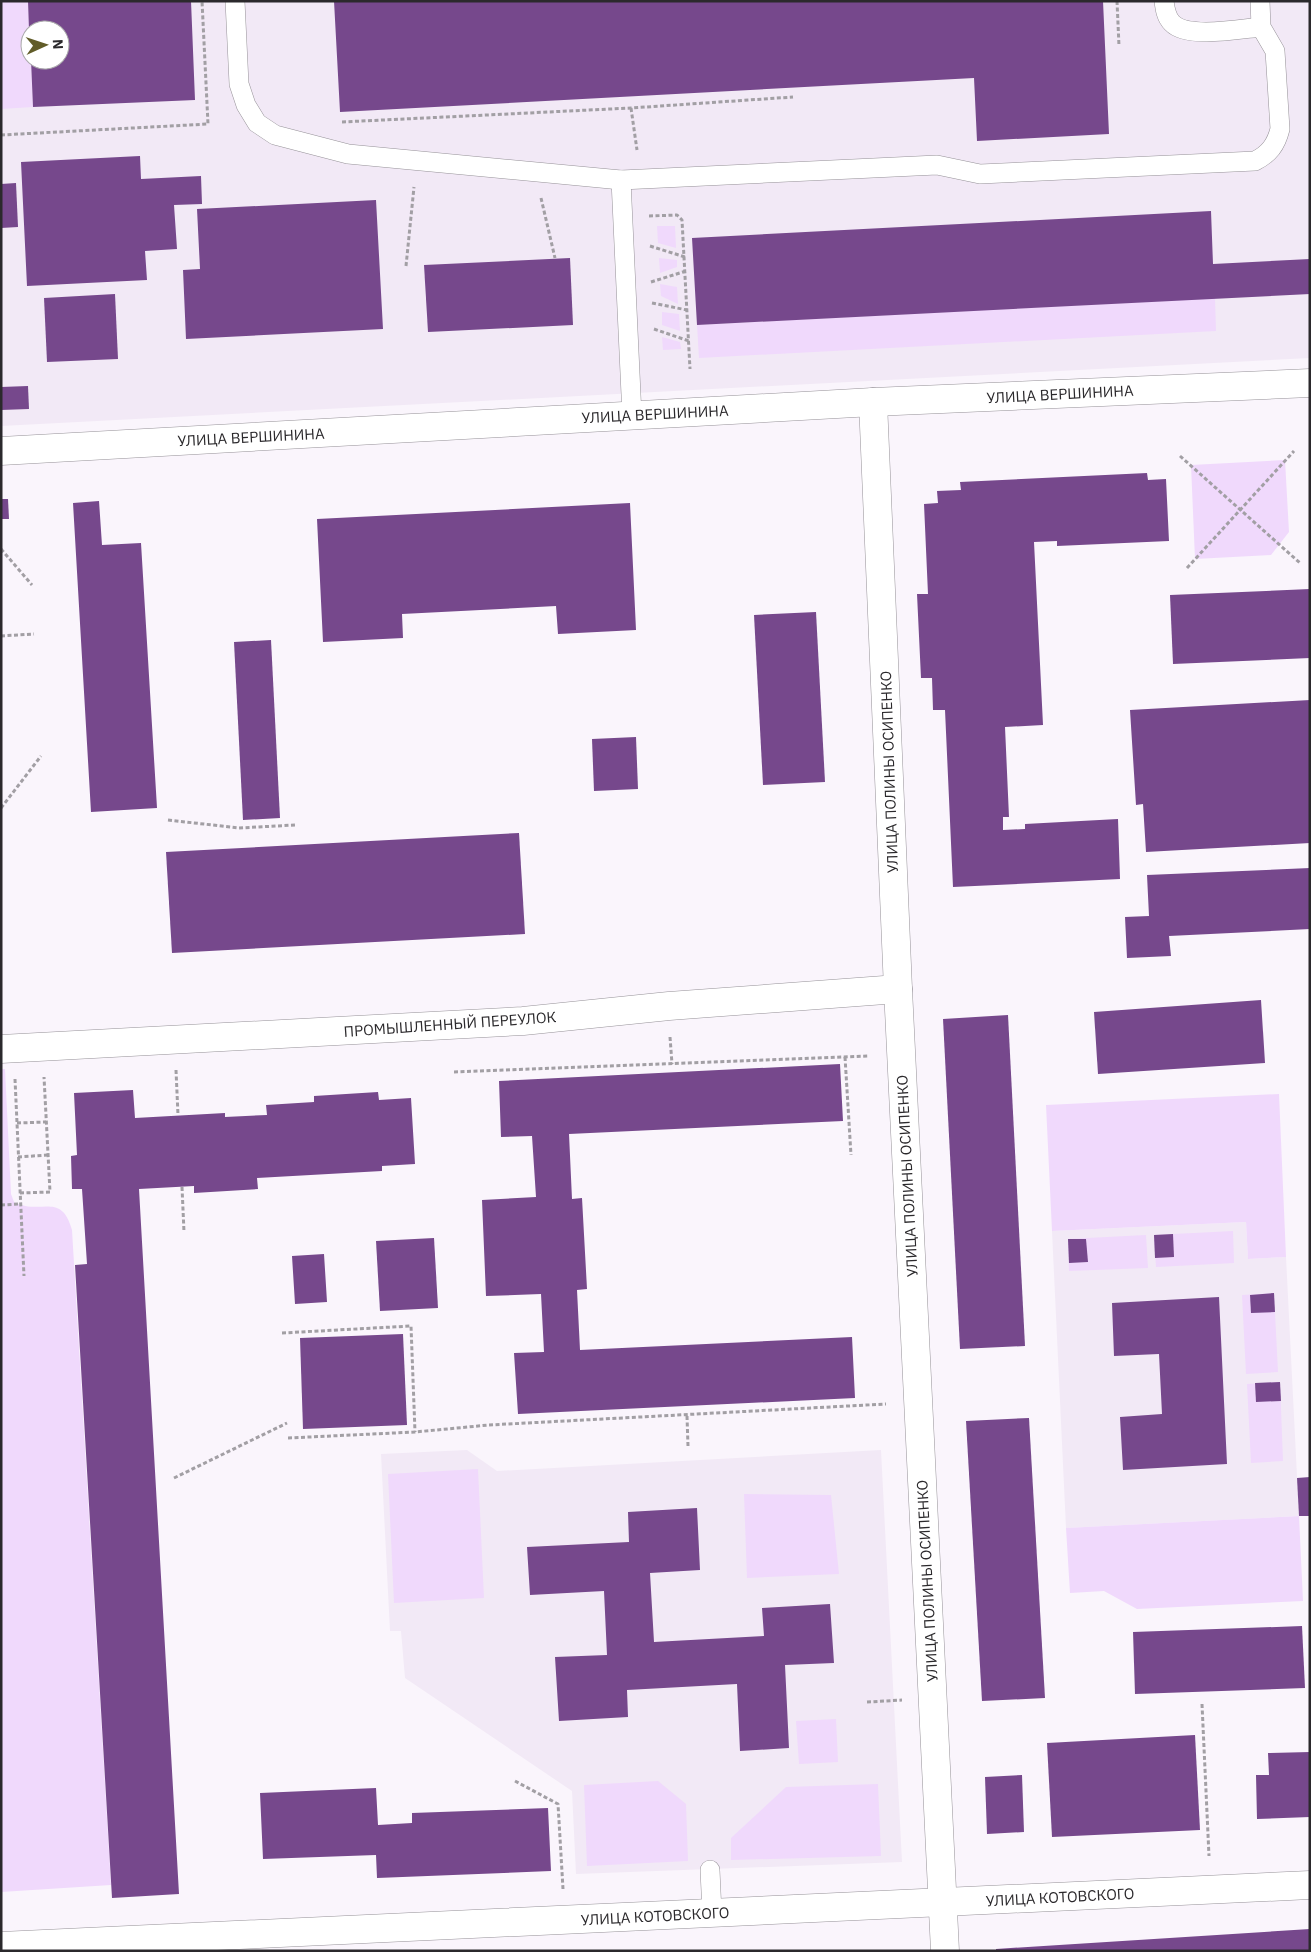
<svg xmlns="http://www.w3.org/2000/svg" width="1311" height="1952" viewBox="0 0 1311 1952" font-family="'IBM Plex Sans',sans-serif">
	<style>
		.built { fill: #f2e9f6; fill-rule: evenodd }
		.green { fill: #f0d9fc }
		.building { fill: #76488c }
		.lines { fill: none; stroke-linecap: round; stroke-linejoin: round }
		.service-casing { stroke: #969298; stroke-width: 20 }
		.minor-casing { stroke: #969298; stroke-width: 29 }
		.tertiary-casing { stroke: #969298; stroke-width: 29 }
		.path { stroke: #a29fa4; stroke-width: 3; stroke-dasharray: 4 2.5; stroke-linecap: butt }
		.service { stroke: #fff; stroke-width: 19 }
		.minor { stroke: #fff; stroke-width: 28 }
		.tertiary { stroke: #fff; stroke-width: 28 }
		.labels { text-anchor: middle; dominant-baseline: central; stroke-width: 5; stroke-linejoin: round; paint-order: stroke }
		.street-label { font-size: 15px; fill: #2b292c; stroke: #fff }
	</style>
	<rect width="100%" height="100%" fill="#faf5fc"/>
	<g class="built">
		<path d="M1,1H1310V358L1,426ZM30,30H60V60H30Z"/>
		<polygon points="1246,1222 1248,1259 1286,1257 1299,1516 1066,1528 1052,1231"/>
		<polygon points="467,1450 497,1471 881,1450 902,1862 576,1874 572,1791 405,1678 401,1631 390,1631 381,1454"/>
	</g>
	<g class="green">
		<polygon points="1,1 28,1 33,107 1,109"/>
		<polygon points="657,226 675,226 676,248 658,243"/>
		<polygon points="659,258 677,260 677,267 660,273"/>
		<polygon points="660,284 677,287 678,304 661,296"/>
		<polygon points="1215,298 1216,331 699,358 697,325"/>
		<polygon points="662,312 679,314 680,331 662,325"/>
		<polygon points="662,337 680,342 681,349 663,350"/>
		<polygon points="1285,460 1289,532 1271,555 1195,559 1191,465"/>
		<path d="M1,1069H5L11,1194L14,1202C41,1216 61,1191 72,1230L111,1885L1,1892Z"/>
		<polygon points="1279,1094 1286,1257 1248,1259 1246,1222 1052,1231 1046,1105"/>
		<polygon points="1233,1231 1234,1263 1156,1267 1154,1235"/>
		<polygon points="1146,1235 1148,1268 1069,1271 1068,1239"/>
		<polygon points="1274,1293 1278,1372 1246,1374 1242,1295"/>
		<polygon points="1280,1382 1283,1461 1251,1463 1247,1384"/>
		<polygon points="478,1469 484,1598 394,1603 388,1474"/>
		<polygon points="744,1494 831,1495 839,1574 747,1578"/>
		<polygon points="1299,1516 1303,1601 1137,1609 1104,1591 1070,1593 1066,1528"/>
		<polygon points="836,1719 838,1762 799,1764 796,1721"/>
		<polygon points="658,1781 686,1804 688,1861 587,1866 584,1785"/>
		<polygon points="878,1784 881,1856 731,1860 731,1838 786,1787"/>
	</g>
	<g class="building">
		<polygon points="28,1 191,1 195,100 33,107 31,60 60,60 60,30 29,30"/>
		<polygon points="334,1 1103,1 1109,134 977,141 974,78 340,112"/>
		<polygon points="140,156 141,179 201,176 202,204 174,205 177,249 145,251 147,280 27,286 21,162"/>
		<polygon points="16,183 18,227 1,228 1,184"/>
		<polygon points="376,200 383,329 186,339 183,270 200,269 197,209"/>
		<polygon points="1211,211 1213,264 1310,259 1310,294 697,325 692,238"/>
		<polygon points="570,258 573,325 428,332 424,265"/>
		<polygon points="115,294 118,359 47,362 44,298"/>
		<polygon points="28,386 29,409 1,410 1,387"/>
		<polygon points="1147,473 1148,480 1166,479 1169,541 1057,546 1057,541 1034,542 1043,725 1005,727 1009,817 1003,817 1003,830 1025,829 1025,824 1118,819 1120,879 953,887 945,710 933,710 932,678 921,678 917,594 928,594 924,504 938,503 937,491 961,490 960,482"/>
		<polygon points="1,499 8,499 9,519 1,519"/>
		<polygon points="99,501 102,545 141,543 157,808 91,812 73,503"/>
		<polygon points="630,503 636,630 558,634 556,606 402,614 403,638 323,642 317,519"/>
		<polygon points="1310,589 1310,658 1173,664 1170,595"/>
		<polygon points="816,612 825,782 763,785 754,615"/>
		<polygon points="271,640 280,818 243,820 234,642"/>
		<polygon points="1310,700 1310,843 1146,852 1143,804 1136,805 1130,710"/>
		<polygon points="636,737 638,789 594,791 592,739"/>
		<polygon points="519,833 525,934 172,953 166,852"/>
		<polygon points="1310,868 1310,929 1169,936 1171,956 1127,958 1125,917 1149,916 1147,875"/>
		<polygon points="1261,1000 1265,1063 1098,1074 1094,1012"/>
		<polygon points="1008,1015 1025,1346 960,1349 943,1019"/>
		<polygon points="840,1064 843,1121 569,1134 572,1199 582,1198 587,1289 577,1290 580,1350 852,1337 855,1398 518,1414 514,1353 544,1352 541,1294 486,1296 482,1200 536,1197 532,1136 501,1137 499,1081"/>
		<polygon points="133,1090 135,1118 225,1113 225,1117 267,1115 266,1105 314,1102 314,1096 378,1092 379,1100 411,1098 415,1164 382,1166 382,1171 257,1178 258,1189 194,1193 194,1186 139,1189 179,1894 112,1898 75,1265 87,1264 82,1189 72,1189 71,1156 77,1155 74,1093"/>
		<polygon points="1173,1234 1174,1257 1155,1258 1154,1235"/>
		<polygon points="434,1238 438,1308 380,1311 376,1241"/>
		<polygon points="1068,1239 1086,1239 1088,1262 1069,1263"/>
		<polygon points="324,1254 327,1302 295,1304 292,1256"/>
		<polygon points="1274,1293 1275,1312 1251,1313 1250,1295"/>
		<polygon points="1219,1297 1227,1464 1123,1470 1120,1417 1162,1414 1159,1354 1114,1356 1112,1303"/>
		<polygon points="403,1334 407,1425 303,1429 300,1338"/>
		<polygon points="1280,1382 1281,1401 1256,1402 1255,1383"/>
		<polygon points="1029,1418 1045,1698 982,1701 966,1421"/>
		<polygon points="1310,1477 1310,1516 1299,1516 1297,1478"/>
		<polygon points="697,1508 700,1570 650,1573 654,1642 764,1636 762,1608 830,1604 834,1663 785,1665 789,1748 740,1751 737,1684 627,1690 628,1717 559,1721 555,1657 607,1655 604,1591 530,1595 527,1547 629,1542 628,1512"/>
		<polygon points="1302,1626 1305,1688 1135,1694 1133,1632"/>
		<polygon points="1195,1735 1200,1830 1052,1837 1047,1743"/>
		<polygon points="1310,1752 1310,1817 1257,1819 1256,1775 1269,1775 1268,1753"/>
		<polygon points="1022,1775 1024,1832 987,1834 985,1777"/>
		<polygon points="376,1788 378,1825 412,1823 412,1813 548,1808 551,1871 377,1878 376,1855 263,1859 260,1793"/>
		<polygon points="1310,1929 1310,1951 996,1951 996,1949"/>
	</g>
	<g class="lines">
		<g class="service-casing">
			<g id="service">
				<path d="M235,1L239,84L246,105L257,123L275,135L348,154L621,180L937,165L980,174L1255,161C1269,154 1276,145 1280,129L1275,51L1261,27L1260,1"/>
				<path d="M1164,1C1165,9 1166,17 1172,23C1187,39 1240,29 1261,27"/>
				<polyline points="621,180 632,416"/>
				<polyline points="710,1870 712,1913"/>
			</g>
		</g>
		<g class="minor-casing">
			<g id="minor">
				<polyline points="873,402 898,989 945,1951"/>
				<polyline points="1,1049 523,1021 669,1006 898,989"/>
				<polyline points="1,1946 1310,1885"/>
			</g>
		</g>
		<g class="tertiary-casing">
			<polyline id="tertiary" points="1,451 873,402 1310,383"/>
		</g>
		<g class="path">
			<polyline points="1117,1 1119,46"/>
			<polyline points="631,108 637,150"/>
			<polyline points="342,122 631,108 793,97"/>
			<polyline points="1,135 208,124 202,1"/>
			<polyline points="541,198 555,258"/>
			<polyline points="649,216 677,215 682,220 690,369"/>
			<polyline points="650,246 685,257"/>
			<polyline points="406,266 414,187"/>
			<polyline points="651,282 686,271"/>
			<polyline points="652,303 687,310"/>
			<polyline points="654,329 689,341"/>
			<polyline points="1180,456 1300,563"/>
			<polyline points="1,549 32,585"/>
			<polyline points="1187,568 1294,451"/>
			<polyline points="1,636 34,634"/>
			<polyline points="1,808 41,756"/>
			<polyline points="168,820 239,828 295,825"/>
			<polyline points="670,1037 672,1064"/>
			<polyline points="845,1057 851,1155"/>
			<polyline points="176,1070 178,1115"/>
			<polyline points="454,1072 868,1056"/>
			<polyline points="15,1079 24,1276"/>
			<polyline points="17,1123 46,1122"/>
			<polyline points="18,1157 48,1155"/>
			<polyline points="182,1187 184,1232"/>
			<polyline points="20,1193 50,1192 44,1077"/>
			<polyline points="1,1205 20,1204"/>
			<polyline points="282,1333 411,1326 415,1432"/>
			<polyline points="687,1416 688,1446"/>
			<polyline points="288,1438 415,1432 489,1425 886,1404"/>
			<polyline points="174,1478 287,1423"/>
			<polyline points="867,1702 902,1700"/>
			<polyline points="1202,1704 1209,1856"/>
			<polyline points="515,1781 558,1804 563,1889"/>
		</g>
		<use href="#service" class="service"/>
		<use href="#minor" class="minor"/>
		<use href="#tertiary" class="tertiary"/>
	</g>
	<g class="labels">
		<g class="street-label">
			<text transform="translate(1060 394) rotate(-3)">УЛИЦА ВЕРШИНИНА</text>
			<text transform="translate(655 414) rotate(-3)">УЛИЦА ВЕРШИНИНА</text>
			<text transform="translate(251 437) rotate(-3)">УЛИЦА ВЕРШИНИНА</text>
			<text transform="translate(889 772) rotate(-92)">УЛИЦА ПОЛИНЫ ОСИПЕНКО</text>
			<text transform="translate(450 1024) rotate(-4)">ПРОМЫШЛЕННЫЙ ПЕРЕУЛОК</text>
			<text transform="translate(907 1176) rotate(-93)">УЛИЦА ПОЛИНЫ ОСИПЕНКО</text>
			<text transform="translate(927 1581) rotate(-93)">УЛИЦА ПОЛИНЫ ОСИПЕНКО</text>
			<text transform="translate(1060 1897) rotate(-3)">УЛИЦА КОТОВСКОГО</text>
			<text transform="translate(655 1916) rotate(-3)">УЛИЦА КОТОВСКОГО</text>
		</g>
	</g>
	<rect width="1311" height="1952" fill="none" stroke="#2b292c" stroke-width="5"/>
	<g transform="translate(45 45) rotate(87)"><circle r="24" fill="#ffffff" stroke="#aaa9ab"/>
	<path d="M0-4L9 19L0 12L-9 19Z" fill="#615c28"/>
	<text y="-8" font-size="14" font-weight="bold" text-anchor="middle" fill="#2b292c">N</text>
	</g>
</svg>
